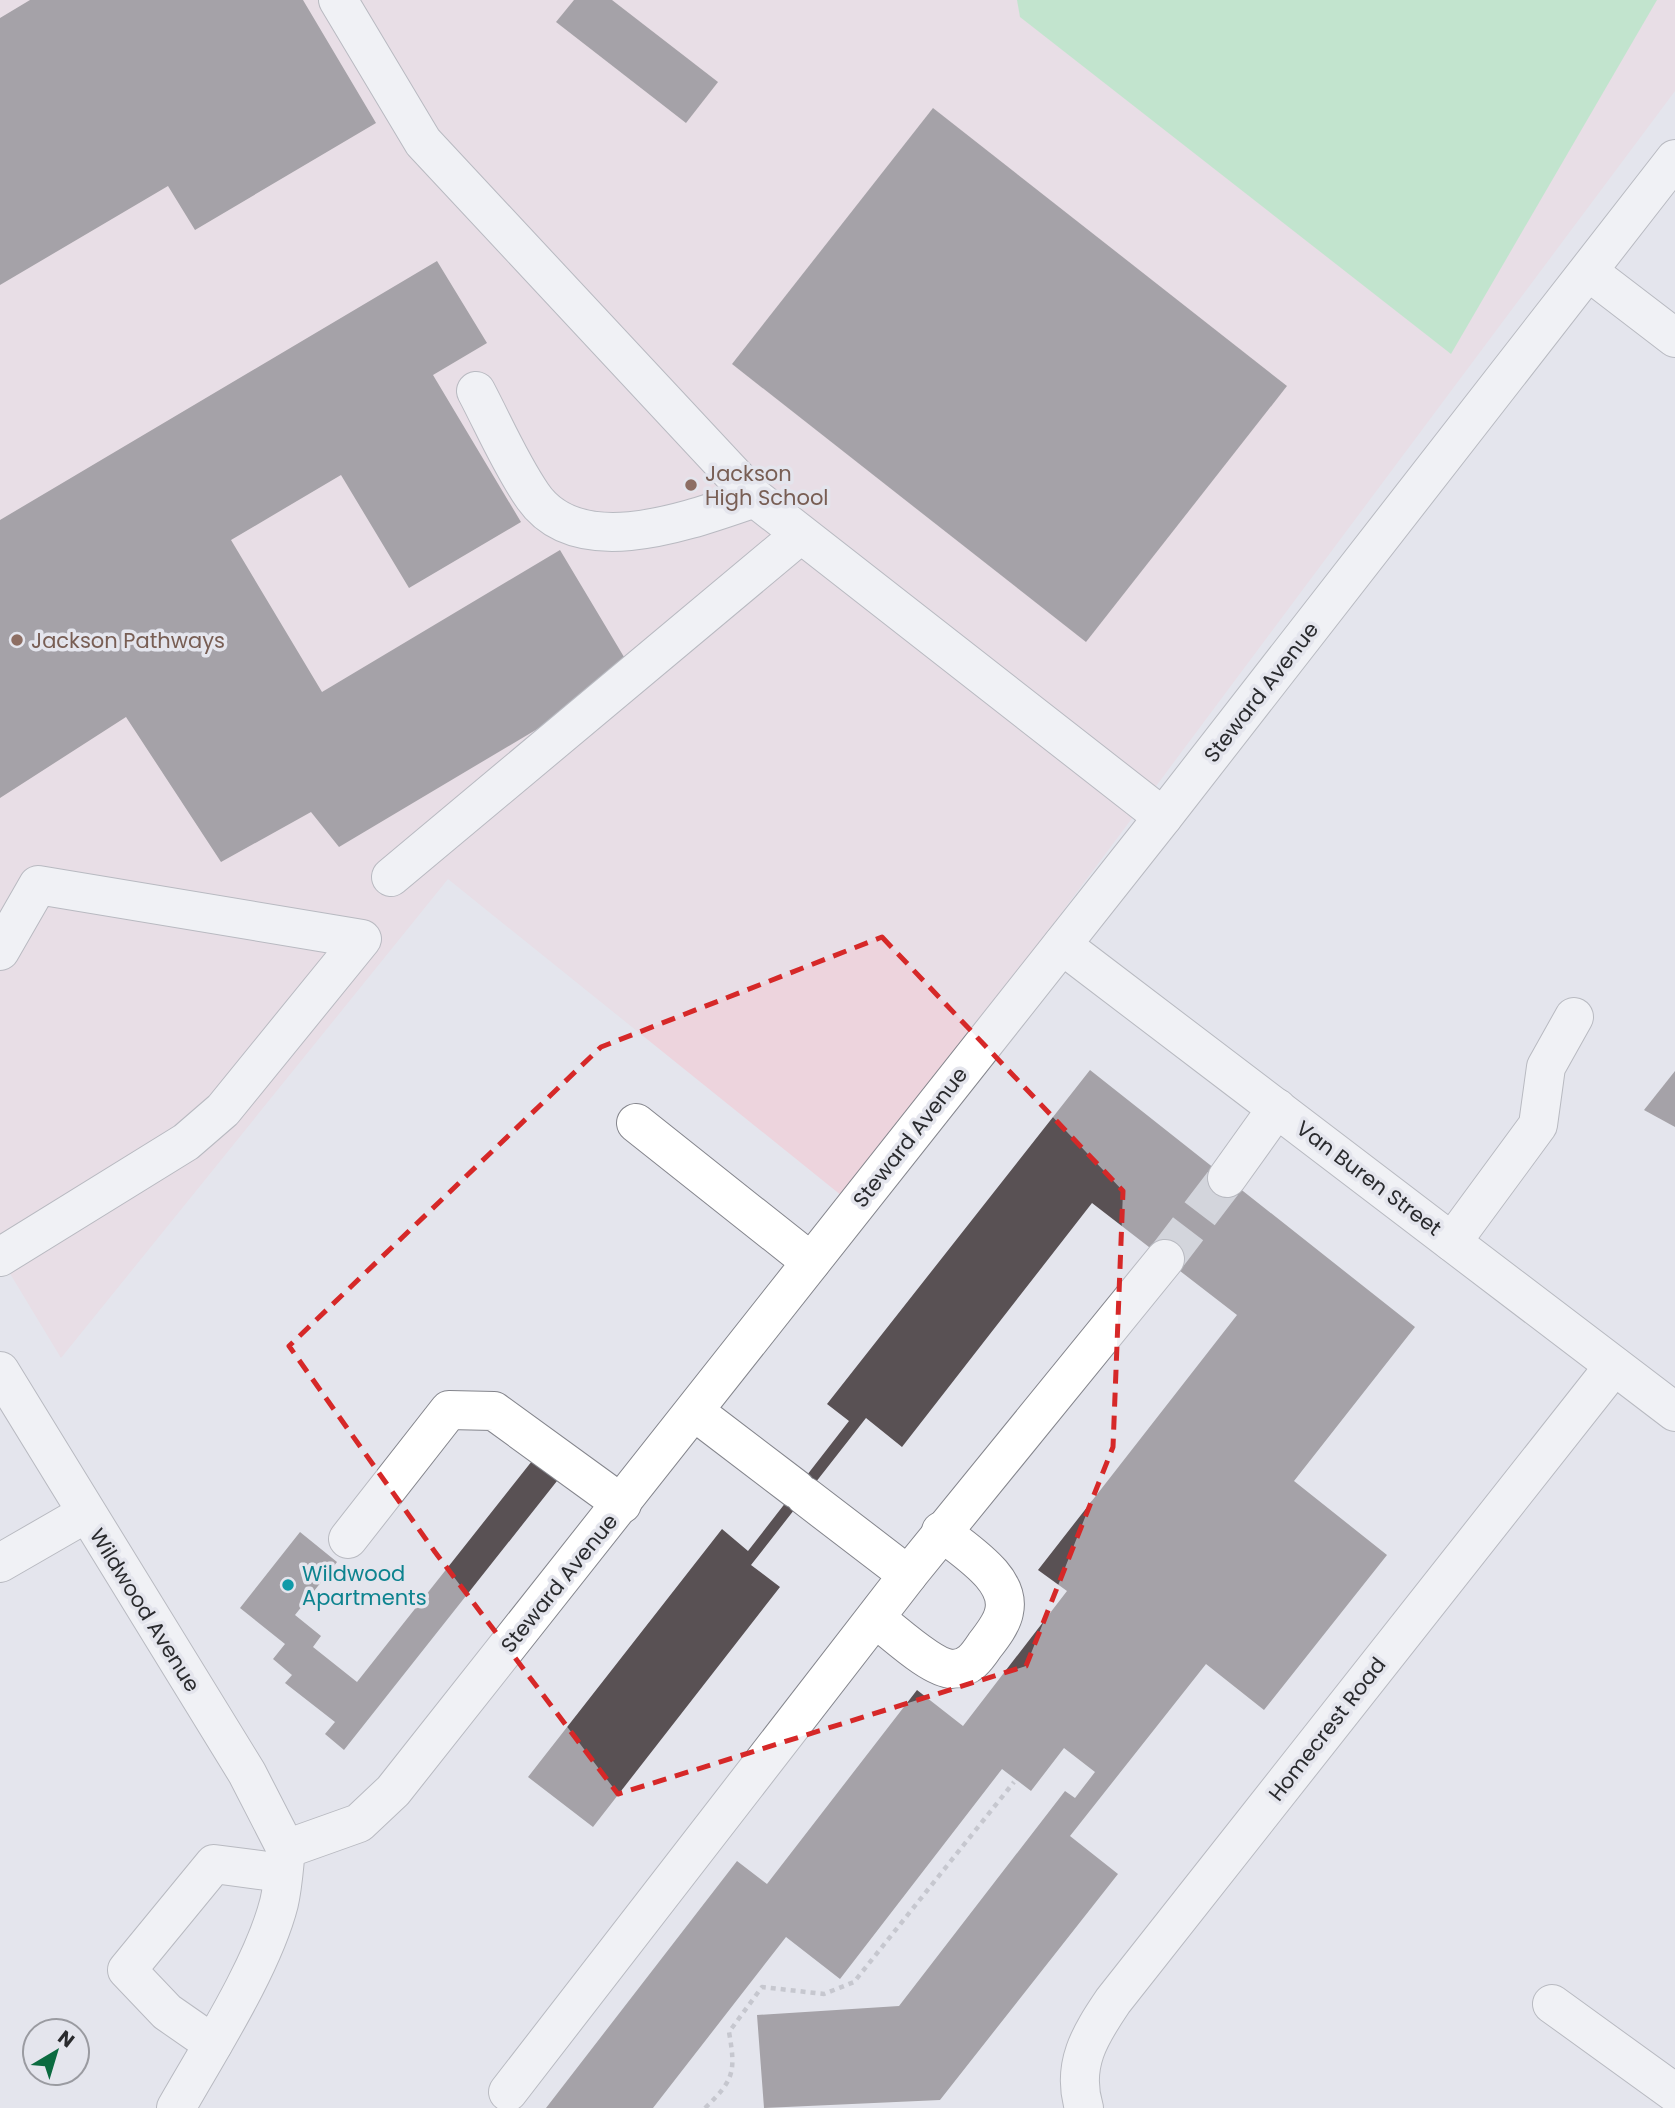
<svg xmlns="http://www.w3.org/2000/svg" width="1675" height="2108" viewBox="0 0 1675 2108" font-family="Poppins,sans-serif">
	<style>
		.education { fill: #edd4dd }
		.grass { fill: #99e3a9 }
		.building { fill: #595154 }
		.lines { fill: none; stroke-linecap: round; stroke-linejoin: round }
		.minor-tunnel { stroke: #bfc0c7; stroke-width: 38; stroke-dasharray: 38 19; stroke-linecap: butt }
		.minor-casing { stroke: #84858c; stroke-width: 40 }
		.major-casing { stroke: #84858c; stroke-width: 40 }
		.path { stroke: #a2a3aa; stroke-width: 4.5; stroke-dasharray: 5 5; stroke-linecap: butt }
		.minor { stroke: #fff; stroke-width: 38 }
		.major { stroke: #fff; stroke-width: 38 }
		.marked { fill: none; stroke: #d62828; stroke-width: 5; stroke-dasharray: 14 9; stroke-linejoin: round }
		.education-dot { fill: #8d6e63; stroke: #e4e5ed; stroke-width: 2.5 }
		.culture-dot { fill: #0f9aa8; stroke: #e4e5ed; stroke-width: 2.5 }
		.labels { text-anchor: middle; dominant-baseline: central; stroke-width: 7; stroke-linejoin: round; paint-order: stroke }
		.education-label { font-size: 21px; fill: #785e54; stroke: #e4e5ed; text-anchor: start }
		.street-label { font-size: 21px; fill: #2a2b2e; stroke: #e4e5ed }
		.culture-label { font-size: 21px; fill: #0d838f; stroke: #e4e5ed; text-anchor: start }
	</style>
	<rect width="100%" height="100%" fill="#e4e5ed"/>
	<polygon class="education" points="0,0 1675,0 1675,91 847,1200 448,879 61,1358 0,1257"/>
	<polygon class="grass" points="1017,0 1657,0 1451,354 1020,17"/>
	<g class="building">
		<polygon points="30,0 303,0 376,123 195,230 168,186 0,285 0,18"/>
		<polygon points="574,0 612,0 718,82 686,123 556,22"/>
		<polygon points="933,108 1287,386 1086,642 732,364"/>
		<polygon points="437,261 487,343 433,375 521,522 409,588 341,475 231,540 322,692 560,550 633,672 339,847 311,812 221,862 126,717 0,798 0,520"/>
		<polygon points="1090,1070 1415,1327 1294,1481 1387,1555 1264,1710 1206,1664 1070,1836 1118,1874 940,2100 764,2108 757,2015 899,2006 1065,1791 1075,1798 1095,1772 1064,1748 1031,1791 1002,1769 840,1979 786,1937 653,2108 546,2108 737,1861 767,1884 917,1690 963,1726 1067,1591 1038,1570 1237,1315 1092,1203 902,1447 866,1418 751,1565 780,1587 593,1827 528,1777 722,1529 748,1551 849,1421 827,1404"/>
		<polygon points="1675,1071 1675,1127 1644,1110"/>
		<polygon points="532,1461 557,1481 344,1750 325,1734 335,1722 285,1683 292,1675 273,1659 285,1644 240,1608 300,1532 337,1562 295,1615 321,1636 313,1647 357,1682"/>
	</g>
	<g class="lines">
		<polyline class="minor-tunnel" points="1165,1259 1227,1178"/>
		<g class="minor-casing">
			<g id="minor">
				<polyline points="338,0 423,142 755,498 1163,817"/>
				<polyline points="1589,272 1675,338"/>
				<path d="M476,391C494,425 510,463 532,495C578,564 693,519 755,498"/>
				<polyline points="391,877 800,535"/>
				<polyline points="1062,945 1675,1412"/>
				<polyline points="0,951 38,885 362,939 223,1110 186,1142 0,1257"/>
				<polyline points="636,1123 811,1262"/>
				<polyline points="1227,1178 1277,1108"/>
				<polyline points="1452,1242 1538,1125 1546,1067 1574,1017"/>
				<polyline points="0,1371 247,1773 286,1849"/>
				<polyline points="695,1412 796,1489"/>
				<polyline points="805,1496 908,1575 1165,1259"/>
				<polyline points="348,1539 449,1410 494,1411 622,1504"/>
				<polyline points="0,1563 85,1514"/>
				<path d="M876,1619C894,1632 931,1668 952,1669C969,1669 977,1657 985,1645C992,1636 1002,1623 1004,1612C1012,1578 963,1550 941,1531"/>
				<polyline points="1552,2004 1675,2093"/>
				<polyline points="213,2044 167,2012 127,1970 214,1864 283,1873"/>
				<polyline points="508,2092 908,1575"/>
				<path d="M1084,2108C1071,2065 1090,2035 1113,2001L1614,1366"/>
			</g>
		</g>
		<g class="major-casing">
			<path id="major" d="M176,2108C209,2050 263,1966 279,1903C283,1886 284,1867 286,1849L359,1823L393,1791L1163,817L1675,159"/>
		</g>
		<path class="path" d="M705,2108C734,2080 736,2072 729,2032L762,1987L824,1994L854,1982L1014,1782"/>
		<use href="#minor" class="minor"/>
		<use href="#major" class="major"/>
	</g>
	<path d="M0 0H1675V2108H0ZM882,937L1123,1191L1113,1447L1026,1666L618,1794L435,1552L289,1346L601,1047Z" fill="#e4e5ed" fill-opacity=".55" fill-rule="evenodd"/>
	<path class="marked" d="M882,937L1123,1191L1113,1447L1026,1666L618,1794L435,1552L289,1346L601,1047Z"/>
	<g class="education-dot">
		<circle cx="691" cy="485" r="7"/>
		<circle cx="17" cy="640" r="7"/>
	</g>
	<circle class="culture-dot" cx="288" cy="1585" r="7"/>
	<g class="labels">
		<g class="education-label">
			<text x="705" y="473">Jackson<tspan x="705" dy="24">High School</tspan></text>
			<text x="31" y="640">Jackson Pathways</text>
		</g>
		<g class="street-label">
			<text transform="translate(1261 692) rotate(-52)">Steward Avenue</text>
			<text transform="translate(910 1137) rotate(-52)">Steward Avenue</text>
			<text transform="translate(1369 1178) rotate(37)">Van Buren Street</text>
			<text transform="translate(559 1583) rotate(-51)">Steward Avenue</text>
			<text transform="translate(145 1610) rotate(58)">Wildwood Avenue</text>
			<text transform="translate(1327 1729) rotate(-52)">Homecrest Road</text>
		</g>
		<g class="culture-label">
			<text x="302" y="1573">Wildwood<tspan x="302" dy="24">Apartments</tspan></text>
		</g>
	</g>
	<g transform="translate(56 2052) rotate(38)"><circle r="33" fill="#e4e5ed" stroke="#9a9ba1" stroke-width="2"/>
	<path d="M0-5L12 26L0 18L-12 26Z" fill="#0b6b40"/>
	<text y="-10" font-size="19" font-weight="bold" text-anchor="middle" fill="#2a2b2e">N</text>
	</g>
</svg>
